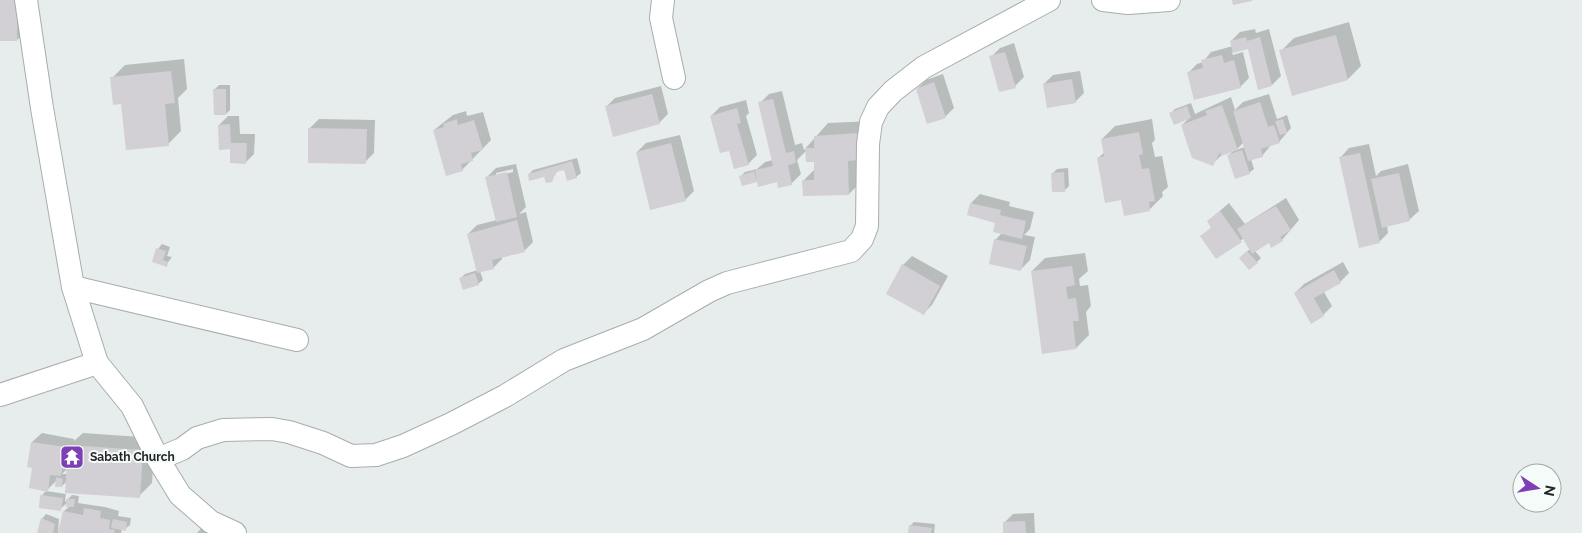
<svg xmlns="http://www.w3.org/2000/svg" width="1582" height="533" viewBox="0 0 1582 533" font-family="Raleway,sans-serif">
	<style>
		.shadow { fill: #0003; fill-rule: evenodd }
		.building { fill: #d2cfd5 }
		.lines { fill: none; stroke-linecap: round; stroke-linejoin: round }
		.minor-casing { stroke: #a7aeac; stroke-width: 24 }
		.minor { stroke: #fff; stroke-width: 22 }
		.labels { text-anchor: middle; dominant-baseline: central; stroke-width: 4; stroke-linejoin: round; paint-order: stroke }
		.poi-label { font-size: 12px; font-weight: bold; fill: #232625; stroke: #f4fbf9; text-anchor: start }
	</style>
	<rect width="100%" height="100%" fill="#e6edec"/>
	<g class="shadow">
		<polygon points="0,0 26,0 26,31 17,40 0,40"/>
		<polygon points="1349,22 1361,66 1348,79 1281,51 1294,38"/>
		<polygon points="1255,29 1256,33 1269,29 1281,76 1272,85 1248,47 1232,52 1233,55 1243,52 1249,78 1240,87 1188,73 1197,64 1203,62 1211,52 1233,46 1231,41 1240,32"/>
		<polygon points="1014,43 1024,77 1015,86 991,57 1000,48"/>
		<polygon points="184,59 187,89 178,98 181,131 168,144 122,103 112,78 125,65"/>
		<polygon points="1080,71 1084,93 1075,102 1044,84 1053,75"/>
		<polygon points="943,74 954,108 945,117 917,89 926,80"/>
		<polygon points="219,85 230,85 230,110 226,114 215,89"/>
		<polygon points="661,86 668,114 659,123 606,107 615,98"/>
		<polygon points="782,91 795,145 802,143 804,150 828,123 872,121 862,181 849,194 803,181 815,169 815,160 806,151 797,160 801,174 792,183 779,187 778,181 758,179 756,181 741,176 745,172 757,169 765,162 773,160 760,103 769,94"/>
		<path d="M1269,94L1277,119L1287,115L1291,128L1279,142L1271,145L1262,156L1251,159L1254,169L1249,173L1229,155L1234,150L1222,155L1212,164L1182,125L1189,118L1171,113L1175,109L1191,103L1195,114L1231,97L1235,110L1243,102ZM1244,142L1245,147L1236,150Z"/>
		<polygon points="746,100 749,113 746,116 757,155 748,164 729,149 711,116 720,107"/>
		<polygon points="466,111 467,116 483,112 491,140 462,170 434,130 453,115"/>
		<polygon points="228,116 239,116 240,134 255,134 254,154 245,163 231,148 219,125"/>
		<polygon points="319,119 375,120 374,153 365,162 310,128"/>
		<polygon points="1152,119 1155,140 1152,143 1155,157 1162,156 1168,187 1162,192 1163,196 1150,209 1122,199 1098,158 1105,152 1102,139 1115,126"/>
		<polygon points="680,135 694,191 685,200 637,152 646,143"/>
		<polygon points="1369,144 1376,176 1381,171 1408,164 1419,211 1409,220 1387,225 1388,233 1379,242 1340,158 1349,148"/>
		<polygon points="577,158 581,173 576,177 565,168 558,170 551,181 545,175 529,174 533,170"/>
		<path d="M516,164L526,207L519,214L526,212L533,242L524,251L502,257V259L493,268L480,271L483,280L478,284L461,278L465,274L478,270L468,234L477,225L497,220L487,177L496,168ZM513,169V172L496,176V173Z"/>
		<polygon points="1068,168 1069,186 1065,190 1053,173 1057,169"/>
		<polygon points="980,194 1010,202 1009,206 1034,212 1030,229 1024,235 1035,237 1030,260 1021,269 995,240 1002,233 997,222 971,203"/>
		<polygon points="1286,198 1299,220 1282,240 1269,242 1255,251 1261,258 1257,262 1240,258 1250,249 1244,238 1217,257 1202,236 1212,227 1208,221 1229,203 1245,224"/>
		<polygon points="162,244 170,247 167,256 172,257 166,265 153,261 158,249"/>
		<polygon points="1085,253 1088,271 1079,279 1080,286 1088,285 1091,306 1086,312 1089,335 1076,348 1032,271 1045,258"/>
		<polygon points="912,256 948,276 932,305 923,314 903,265"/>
		<polygon points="1343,262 1349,273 1340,282 1324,292 1332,306 1323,315 1295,293 1304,284"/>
		<path d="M42,433L74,439V441L83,433L155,438L152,483L139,496L66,492L65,502L72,495L79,496L78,503L105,507L119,511L118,516L131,518L130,525L125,529H122L121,533H60L64,511L70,506L67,503L60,509L42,495L47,490L34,467L32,442ZM68,468L67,474H62ZM57,480L62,486L67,481L66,494L46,491Z"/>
		<polygon points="1034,513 1035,533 1004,533 1004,523 1013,514"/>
		<polygon points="46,514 59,519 58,533 39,533 42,519"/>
		<polygon points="207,522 225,533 197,533"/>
		<polygon points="914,522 935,524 934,533 909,533 910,526"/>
	</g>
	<g class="building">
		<rect x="0" y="0" width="17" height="41"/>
		<polygon points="1232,0 1252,0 1252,1 1233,5"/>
		<polygon points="1336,35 1348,80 1292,96 1279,50"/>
		<polygon points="1246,37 1247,41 1260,37 1272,86 1258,90 1248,49 1233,53 1230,41"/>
		<polygon points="1005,52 1016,88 999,92 989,56"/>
		<polygon points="1222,55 1224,63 1234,60 1241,88 1194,100 1187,72 1203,68 1201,60"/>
		<polygon points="171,71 175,103 165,104 169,146 126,150 121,104 113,105 110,77"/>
		<polygon points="1072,79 1076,103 1047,108 1043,84"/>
		<polygon points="934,82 946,118 927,124 916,89"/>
		<polygon points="213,89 226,89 226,115 214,115"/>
		<polygon points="652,94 660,124 613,137 605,106"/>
		<polygon points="773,99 786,153 794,151 796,163 788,165 792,185 778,188 777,182 758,187 755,170 773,166 758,102"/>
		<polygon points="1260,102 1268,127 1274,125 1280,143 1261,149 1263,157 1248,161 1233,111"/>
		<polygon points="1222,105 1238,150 1221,156 1220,152 1213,166 1192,158 1181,125 1207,115 1205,111"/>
		<polygon points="1187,106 1191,118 1174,125 1169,113"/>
		<polygon points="737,108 741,123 737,124 749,165 734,169 729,151 720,153 710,116"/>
		<polygon points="457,119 458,125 474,120 483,150 471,153 473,161 461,164 463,171 446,176 433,130 444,127 443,124"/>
		<polygon points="1283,119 1287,133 1280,135 1275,121"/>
		<polygon points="230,124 231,143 247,143 246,164 230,163 230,149 219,150 218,125"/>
		<polygon points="308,128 367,129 366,164 308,163"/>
		<polygon points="1139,132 1143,154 1139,155 1142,169 1149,168 1155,201 1149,202 1150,211 1124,216 1121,200 1105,203 1097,158 1104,156 1101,139"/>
		<polygon points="859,133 861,160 848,161 849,195 803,196 802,180 814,180 814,162 806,162 805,148 814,148 814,136"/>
		<polygon points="671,143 686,201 650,210 636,152"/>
		<polygon points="1242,150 1250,174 1235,179 1227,155"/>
		<polygon points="1360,153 1380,243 1359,248 1339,157"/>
		<polygon points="572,161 577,178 567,181 564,170 556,172 552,182 546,183 544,177 529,181 528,174"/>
		<polygon points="754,171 757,182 742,186 739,176"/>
		<polygon points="507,172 517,217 496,222 485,177"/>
		<polygon points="1064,172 1065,192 1052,192 1051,173"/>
		<polygon points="1399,173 1410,221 1382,228 1371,179"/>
		<polygon points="970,203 1001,210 1000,215 1026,221 1022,239 993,232 995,223 967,215"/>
		<polygon points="1276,206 1291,230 1280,237 1283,241 1271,248 1269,243 1252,254 1237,229"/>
		<polygon points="1220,211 1242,242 1216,259 1200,236 1211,228 1207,221"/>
		<polygon points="517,220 525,252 492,260 494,269 477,273 467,234"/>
		<polygon points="994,239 1027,246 1021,271 989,264"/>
		<polygon points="156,248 166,251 163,260 168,262 167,267 152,262"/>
		<polygon points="1247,251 1258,263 1249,270 1239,258"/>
		<polygon points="902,264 940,286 924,315 886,294"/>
		<polygon points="1072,266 1075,285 1066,287 1068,299 1076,298 1079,321 1073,321 1076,349 1042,354 1031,271"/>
		<polygon points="1334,270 1341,283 1314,298 1324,316 1311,324 1294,293"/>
		<polygon points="475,273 479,285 463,290 459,278"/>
		<polygon points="31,442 66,447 61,476 50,475 48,492 29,488 32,468 27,467"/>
		<polygon points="68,445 143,450 140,498 65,493"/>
		<polygon points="56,477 63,479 62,487 55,487"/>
		<polygon points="40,495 63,498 61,511 39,508"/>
		<polygon points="66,499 75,499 74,507 66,507"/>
		<polygon points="84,508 101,511 100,518 110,520 109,529 115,530 114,533 58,533 63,511 83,515"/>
		<polygon points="41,518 55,524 53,533 37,533"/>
		<polygon points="113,519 127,522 126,531 111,528"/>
		<polygon points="1025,521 1026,533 1003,533 1003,522"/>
		<polygon points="909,525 932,528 931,533 908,533"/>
	</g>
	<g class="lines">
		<g class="minor-casing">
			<g id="minor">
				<polyline points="26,0 42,108 73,287 97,363 132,406 158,459 180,495 211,522 235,533"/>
				<polyline points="663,0 661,18 674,78"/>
				<polyline points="1103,0 1128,3 1169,0"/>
				<polyline points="73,287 297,340"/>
				<polyline points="0,395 97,363"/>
				<polyline points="158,459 182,449 197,438 223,430 272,429 289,432 323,443 351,456 376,455 403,446 451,424 505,396 564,360 643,329 709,291 727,283 851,251 862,239 867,226 868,144 871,122 878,107 893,91 924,67 1049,0"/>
			</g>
		</g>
		<use href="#minor" class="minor"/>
	</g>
	<defs>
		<g id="temple-square" transform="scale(1.25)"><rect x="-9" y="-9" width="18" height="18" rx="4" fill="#7e3fb4" stroke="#f4fbf9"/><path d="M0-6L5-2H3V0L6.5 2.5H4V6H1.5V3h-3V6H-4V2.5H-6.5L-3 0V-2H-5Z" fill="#fff"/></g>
	</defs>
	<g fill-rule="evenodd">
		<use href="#temple-square" x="72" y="457"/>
	</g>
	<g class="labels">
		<g class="poi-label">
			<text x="90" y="457">Sabath Church</text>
		</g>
	</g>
	<g transform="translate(1537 488) rotate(102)"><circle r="24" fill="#f4fbf9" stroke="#a0a6a4"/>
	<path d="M0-4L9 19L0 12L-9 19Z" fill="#7e3fb4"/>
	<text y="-8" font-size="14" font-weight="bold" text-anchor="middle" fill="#232625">N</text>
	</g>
</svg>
